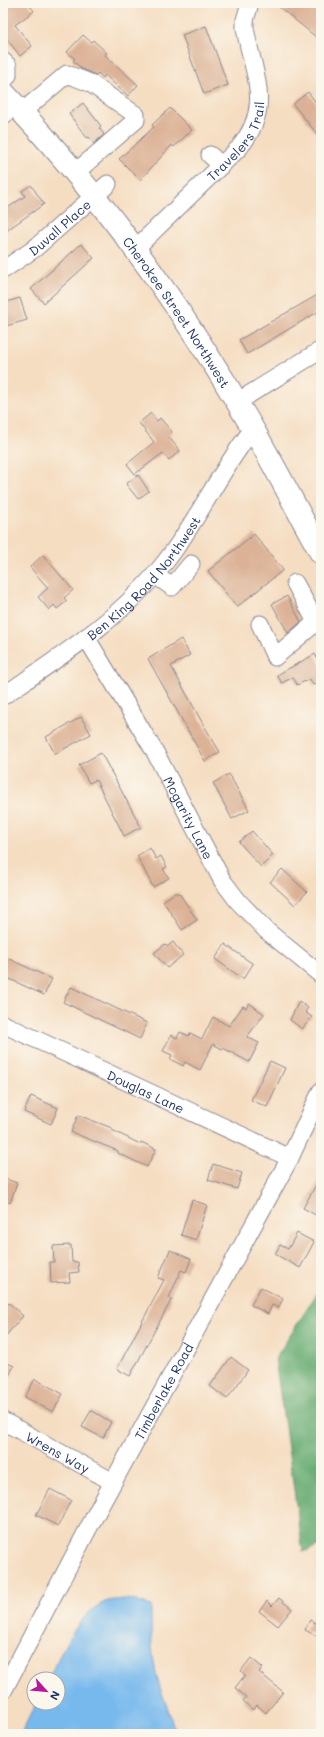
<svg xmlns="http://www.w3.org/2000/svg" width="324" height="1737" viewBox="0 0 324 1737" font-family="Mali,sans-serif">
	<style>
		.forest { fill: #65ab71; stroke: #406d68 }
		.water { fill: #78b9ed; stroke: #4a74a6 }
		.building { fill: #dcb296 }
		.lines { fill: none; stroke-linecap: round; stroke-linejoin: round }
		.minor-casing { stroke: #888690; stroke-width: 19 }
		.major-casing { stroke: #888690; stroke-width: 24 }
		.minor { stroke: #fff; stroke-width: 17 }
		.major { stroke: #fff; stroke-width: 22 }
		.labels { text-anchor: middle; dominant-baseline: central; stroke-width: 3.5; stroke-linejoin: round; paint-order: stroke }
		.street-label { font-size: 13px; fill: #1b2f5e; stroke: #fbf7ec }
	</style>
	<rect width="100%" height="100%" fill="#fbf7ec"/>
	<filter id="ink" filterUnits="userSpaceOnUse"><feTurbulence type="fractalNoise" baseFrequency=".025" numOctaves="2"/><feDisplacementMap in="SourceGraphic" scale="8" xChannelSelector="R" yChannelSelector="G"/><feConvolveMatrix kernelMatrix="1 2 1 2 8 2 1 2 1" color-interpolation-filters="sRGB"/></filter>
	<filter id="wash" filterUnits="userSpaceOnUse"><feTurbulence type="fractalNoise" baseFrequency=".012" numOctaves="4" result="noise"/><feDisplacementMap in="SourceGraphic" scale="16" xChannelSelector="R" yChannelSelector="G"/><feGaussianBlur stdDeviation="0.9" result="paint"/><feColorMatrix in="noise" values="0 0 0 0 0 0 0 0 0 0 0 0 0 0 0 0 0 1.4 0 .05"/><feComposite in="paint" operator="in"/></filter>
	<g filter="url(#wash)">
		<rect width="100%" height="100%" fill="#f5ddc1"/>
		<polygon class="forest" points="321,1287 321,1545 303,1552 275,1359"/>
		<path class="water" d="M123,1599L133,1600L151,1606C151,1632 151,1659 159,1684C164,1701 172,1716 175,1734H21L36,1703H58V1679H48C61,1654 77,1614 105,1602C110,1600 117,1600 123,1599Z"/>
		<g id="blocks">
			<g class="building">
				<polygon points="9,3 28,3 34,11 15,25 32,46 20,56 3,34 3,8"/>
				<polygon points="274,3 309,3 321,13 321,41"/>
				<polygon points="206,26 228,85 204,94 182,35"/>
				<polygon points="83,35 91,42 93,40 107,53 105,55 138,85 128,96 105,75 103,78 98,73 96,75 82,69 73,61 75,59 67,52"/>
				<polygon points="308,92 321,109 321,139 293,104"/>
				<polygon points="83,103 101,126 99,128 104,134 94,144 89,137 87,138 69,114"/>
				<polygon points="170,108 192,130 174,147 172,145 140,180 119,159 154,127 152,125"/>
				<polygon points="31,185 44,204 3,233 3,211 25,196 22,191"/>
				<polygon points="81,244 94,258 44,303 31,289"/>
				<polygon points="321,293 321,310 247,354 239,340"/>
				<polygon points="20,298 27,320 6,326 5,322 3,322 3,303"/>
				<polygon points="151,413 157,421 160,418 172,432 168,436 180,451 169,460 163,453 135,474 127,464 154,442 139,423"/>
				<polygon points="138,475 149,491 138,499 126,484"/>
				<polygon points="254,534 283,570 237,607 208,571"/>
				<polygon points="43,555 73,590 64,598 67,601 57,609 54,605 49,610 38,597 48,588 30,567"/>
				<polygon points="287,596 301,622 288,633 272,604"/>
				<polygon points="181,639 190,655 171,666 203,724 220,752 205,761 148,659"/>
				<polygon points="315,654 321,667 321,681 313,685 310,679 297,685 293,677 282,683 277,675"/>
				<polygon points="81,717 91,734 55,754 46,737"/>
				<polygon points="101,753 141,827 124,836 96,780 89,783 79,765"/>
				<polygon points="229,774 249,810 232,819 213,783"/>
				<polygon points="252,831 273,855 261,867 239,842"/>
				<polygon points="150,848 156,859 161,856 167,867 163,869 169,878 153,887 137,856"/>
				<polygon points="282,869 307,892 295,905 270,882"/>
				<polygon points="175,893 179,893 197,920 182,930 163,901"/>
				<polygon points="173,942 183,955 167,968 154,953 165,944 168,946"/>
				<polygon points="225,944 253,964 243,979 215,959"/>
				<polygon points="3,956 52,979 44,995 3,976"/>
				<polygon points="71,987 147,1023 140,1039 63,1002"/>
				<polygon points="299,1001 308,1008 305,1012 312,1017 302,1029 290,1020"/>
				<polygon points="249,1003 264,1014 247,1037 259,1043 249,1062 223,1048 222,1049 213,1044 200,1070 185,1062 183,1066 170,1059 172,1055 163,1051 171,1035 177,1038 180,1032 189,1036 190,1033 202,1039 213,1017 229,1026 243,1006 246,1008"/>
				<polygon points="270,1061 285,1068 267,1107 251,1100"/>
				<polygon points="31,1096 58,1108 51,1124 24,1112"/>
				<polygon points="78,1115 112,1128 112,1130 140,1144 141,1142 156,1149 147,1167 118,1153 118,1151 71,1132"/>
				<polygon points="213,1164 242,1173 237,1189 208,1180"/>
				<polygon points="321,1176 321,1218 303,1208"/>
				<polygon points="3,1178 17,1183 10,1203 3,1200"/>
				<polygon points="192,1200 207,1205 196,1240 181,1235"/>
				<polygon points="297,1233 314,1242 300,1268 275,1254 280,1245 288,1249"/>
				<polygon points="71,1245 72,1262 78,1262 79,1272 69,1273 70,1282 51,1283 50,1262 54,1262 53,1246"/>
				<polygon points="170,1250 191,1259 186,1272 181,1270 169,1298 172,1299 130,1376 117,1369 164,1280 158,1278"/>
				<polygon points="261,1287 283,1299 278,1308 272,1305 268,1314 251,1305"/>
				<polygon points="9,1303 23,1316 3,1339 3,1310"/>
				<polygon points="231,1357 248,1370 227,1399 210,1386"/>
				<polygon points="3,1361 14,1366 3,1388"/>
				<polygon points="35,1379 63,1394 53,1412 25,1397"/>
				<polygon points="91,1410 111,1422 103,1438 82,1427"/>
				<polygon points="50,1489 71,1500 58,1526 36,1515"/>
				<polygon points="279,1598 292,1609 278,1626 259,1611 267,1601 272,1606"/>
				<polygon points="310,1620 321,1626 321,1638 305,1630"/>
				<polygon points="251,1658 263,1668 259,1672 283,1692 266,1713 257,1705 253,1710 243,1701 246,1697 235,1688 245,1675 241,1671"/>
			</g>
		</g>
	</g>
	<g filter="url(#ink)">
		<use href="#blocks" fill-opacity="0" stroke="#888690" stroke-width="1"/>
		<g class="lines">
			<g class="minor-casing">
				<g id="minor">
					<polyline points="3,61 8,66 8,75 3,82"/>
					<polyline points="22,112 67,74 90,83 136,115 136,120 76,172"/>
					<polyline points="3,116 15,104"/>
					<polyline points="210,155 221,165"/>
					<path id="s1" d="M136,248L239,148C274,106 253,75 245,28V20L250,3"/>
					<path id="s2" d="M3,270L34,249L108,184"/>
					<polyline points="237,402 321,350"/>
					<polyline points="155,575 172,587 191,564"/>
					<polyline points="295,583 316,622"/>
					<polyline points="260,624 275,657 321,618"/>
					<path id="s3" d="M86,637L155,752L222,880L238,901L267,931L321,975"/>
					<path id="s4" d="M3,696C60,657 124,616 166,561C199,519 220,470 253,429"/>
					<path id="s5" d="M3,1024L290,1158"/>
					<path id="s6" d="M3,1421L113,1482"/>
					<path id="s7" d="M3,1691L99,1508L290,1158L321,1091"/>
				</g>
			</g>
			<g class="major-casing">
				<g id="major">
					<path id="s8" d="M3,92C100,193 182,307 253,429C277,470 298,512 321,553"/>
				</g>
			</g>
			<use href="#minor" class="minor"/>
			<use href="#major" class="major"/>
		</g>
	</g>
	<g class="labels">
		<g class="street-label">
			<text stroke="none"><textPath href="#s1" startOffset="148">Travelers Trail</textPath></text>
			<text stroke="none"><textPath href="#s2" startOffset="71">Duvall Place</textPath></text>
			<text stroke="none"><textPath href="#s8" startOffset="281">Cherokee Street Northwest</textPath></text>
			<text stroke="none"><textPath href="#s4" startOffset="185">Ben King Road Northwest</textPath></text>
			<text stroke="none"><textPath href="#s3" startOffset="208">Mcgarity Lane</textPath></text>
			<text stroke="none"><textPath href="#s5" startOffset="158">Douglas Lane</textPath></text>
			<text stroke="none"><textPath href="#s7" startOffset="340">Timberlake Road</textPath></text>
			<text stroke="none"><textPath href="#s6" startOffset="63">Wrens Way</textPath></text>
		</g>
	</g>
	<rect width="324" height="1737" fill="none" stroke="#fbf7ec" stroke-width="16"/>
	<g transform="translate(46 1691) rotate(117)"><circle r="19" fill="#fbf7ec" stroke="#a1a7b3"/>
	<path d="M0-3L7 15L0 10L-7 15Z" fill="#b5179e"/>
	<text y="-6" font-size="11" font-weight="bold" text-anchor="middle" fill="#1b2f5e">N</text>
	</g>
</svg>
